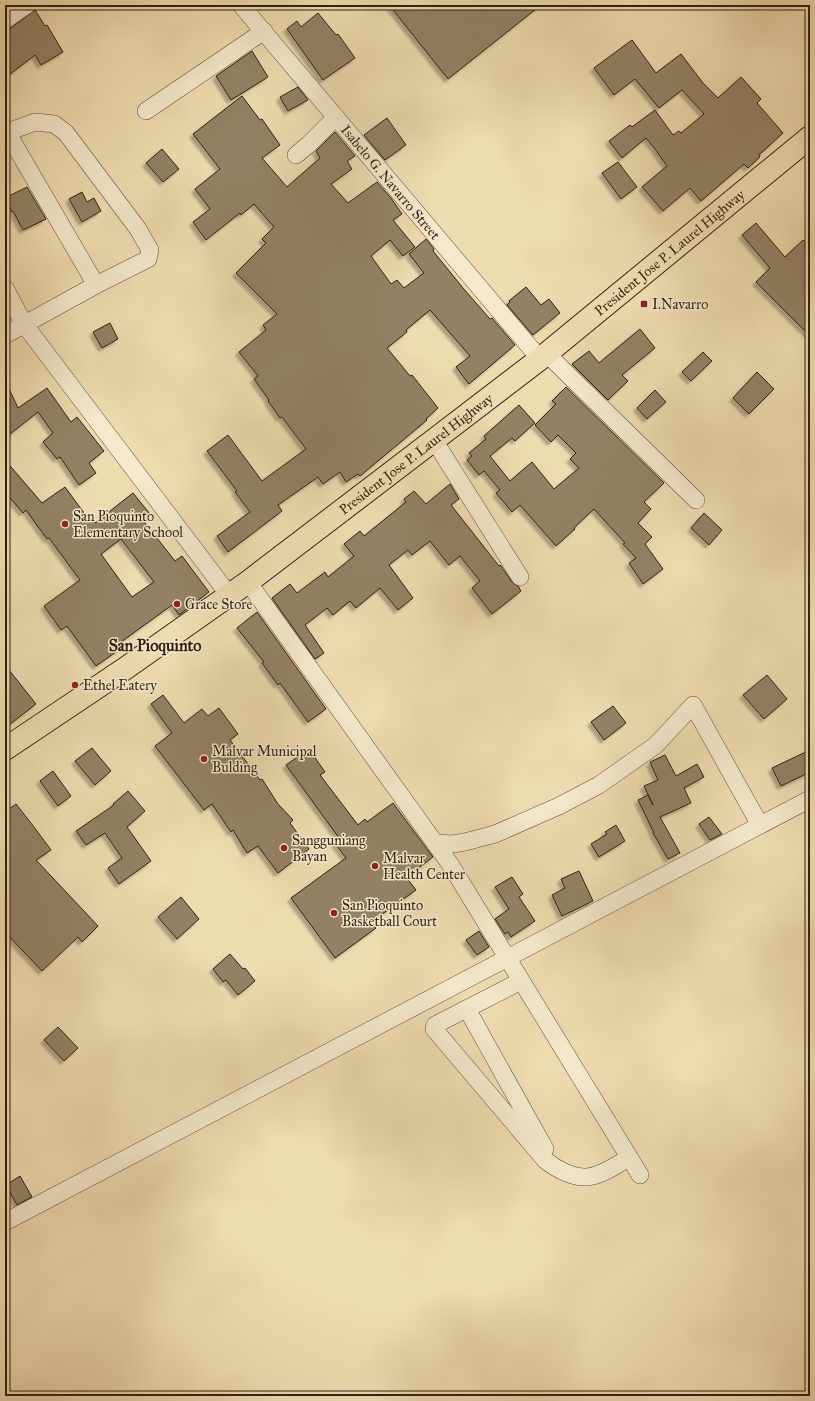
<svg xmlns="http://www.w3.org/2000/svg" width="815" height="1401" viewBox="0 0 815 1401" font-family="'IM FELL Great Primer',serif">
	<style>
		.building { fill: #948165; stroke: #311f13; fill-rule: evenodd; filter: url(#shadow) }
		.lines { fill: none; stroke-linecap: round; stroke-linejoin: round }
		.street-casing { stroke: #604e3a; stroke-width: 18 }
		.highway-casing { stroke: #311f13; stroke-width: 24 }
		.street { stroke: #f5e8cc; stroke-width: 17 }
		.highway { stroke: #efdbb0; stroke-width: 22 }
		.poi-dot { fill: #8f2418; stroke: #f5e8cc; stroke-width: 1.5 }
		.labels { text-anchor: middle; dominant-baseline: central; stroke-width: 3; stroke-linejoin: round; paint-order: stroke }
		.street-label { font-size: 14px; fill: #311f13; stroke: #f5e8cc }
		.poi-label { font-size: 14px; fill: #311f13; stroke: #f5e8cc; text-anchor: start }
		.quarter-label { font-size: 16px; font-weight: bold; fill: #311f13; stroke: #f5e8cc }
	</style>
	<defs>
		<filter id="shadow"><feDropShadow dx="-3.5" dy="3.5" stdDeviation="1" flood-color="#0004"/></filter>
	</defs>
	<rect width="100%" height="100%" fill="#efdbb0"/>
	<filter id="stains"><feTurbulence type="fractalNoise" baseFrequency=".005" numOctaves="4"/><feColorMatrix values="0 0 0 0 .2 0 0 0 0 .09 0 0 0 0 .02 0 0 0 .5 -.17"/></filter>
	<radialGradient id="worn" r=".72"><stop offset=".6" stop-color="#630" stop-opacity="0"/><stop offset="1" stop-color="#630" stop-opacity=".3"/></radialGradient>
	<g class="building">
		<polygon points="389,5 541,5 448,79"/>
		<polygon points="35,10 45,26 47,25 63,52 41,65 35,55 5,78 5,30 11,28"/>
		<polygon points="318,13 336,35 338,34 355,58 323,80 287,29 297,21 301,27"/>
		<polygon points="632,40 656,73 681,54 703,83 718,98 741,77 761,99 757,103 783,133 759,155 760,157 748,168 744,164 701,201 690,188 663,211 642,187 667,166 655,149 646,138 622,158 609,141 630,125 632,127 655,110 673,135 679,131 681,133 704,114 682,90 659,108 635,79 614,95 594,68"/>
		<polygon points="252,51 268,77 231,100 216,76"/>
		<polygon points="298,87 308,100 288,111 280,97"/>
		<polygon points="242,96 260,120 262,119 280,145 262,158 287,187 320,158 316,151 335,132 355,156 347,161 352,169 331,184 348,203 377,182 391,198 402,214 393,220 415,247 403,256 390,240 371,256 391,284 397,280 404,288 424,273 409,254 426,239 434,249 433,251 463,288 490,319 492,318 515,345 469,384 456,367 470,356 430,310 406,330 407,332 387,348 410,376 412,375 438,408 426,419 427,420 360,476 358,474 346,482 340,472 323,484 318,477 278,505 282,511 228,552 217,536 250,512 235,492 237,491 207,451 228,435 262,481 306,449 282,417 280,418 268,401 269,400 254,379 258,376 239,352 266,330 263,325 277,314 236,273 266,243 262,239 274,227 254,204 241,215 240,213 206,240 193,222 210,209 195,189 220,169 193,134"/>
		<polygon points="387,118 406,145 385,160 364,135"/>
		<polygon points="162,149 179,169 163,182 146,163"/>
		<polygon points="618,162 637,187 621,199 602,173"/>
		<polygon points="27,187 46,219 23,230 13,211 12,212 5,198"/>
		<polygon points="82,192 87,202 94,198 101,211 82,222 69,199"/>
		<polygon points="756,223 785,257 803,240 810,246 810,336 756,282 770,268 742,235"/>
		<polygon points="526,287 541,305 549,299 560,313 533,335 507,305 510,302 509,301"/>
		<polygon points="110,323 118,339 102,348 93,332"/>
		<polygon points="640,329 655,348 622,375 628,381 608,400 572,364 589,351 599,363"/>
		<polygon points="703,352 712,361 691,381 682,372"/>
		<polygon points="757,372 774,389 749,414 733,398"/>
		<polygon points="5,380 18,408 47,388 71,422 77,417 104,451 89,463 96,473 79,485 60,457 57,459 43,442 53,433 38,412 5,438"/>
		<polygon points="566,387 664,483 644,502 651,509 638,523 652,537 645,544 663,569 643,584 629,563 636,558 623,544 625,543 594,509 574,528 575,529 556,546 520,505 512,512 496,493 500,490 484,471 479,475 467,460 472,456 469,453 486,439 484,436 519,405 535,423 515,441 512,438 490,456 510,481 532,462 554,489 579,468 570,459 576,453 558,435 551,442 535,425 556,404 552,401"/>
		<polygon points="655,390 666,402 647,419 637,408"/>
		<path d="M5,460L42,503L65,487L90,521L92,519L95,523L133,493L150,514L142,519L175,561L182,556L209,592L179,615L172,605L121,642L124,646L96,666L67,626L61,630L44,606L80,580L49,538L47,539L26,510L23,513L5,492ZM121,539L154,582L132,597L101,554Z"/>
		<polygon points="450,484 459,499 451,505 499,566 500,565 501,566 512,582 518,586 521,591 492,614 472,588 480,581 460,556 449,565 430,541 412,555 408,550 389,565 413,598 398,610 380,588 356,608 350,601 333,615 327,608 305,625 324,653 315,659 272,598 290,584 297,593 325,572 328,577 354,556 344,544 360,531 364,536 406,502 404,499 414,491 426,504"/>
		<polygon points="704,513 722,530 709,545 691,528"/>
		<polygon points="257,612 326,709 308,722 280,683 278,685 262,663 264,662 237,628"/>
		<polygon points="5,665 36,704 5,728"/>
		<polygon points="767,675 787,699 764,719 743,695"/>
		<polygon points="163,695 184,723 202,709 208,716 219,708 238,734 230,740 260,780 262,779 278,804 293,820 290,823 309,849 278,873 258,846 247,853 233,830 231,832 212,804 204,810 155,746 172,733 151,704"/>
		<polygon points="613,706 626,723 604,740 591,722"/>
		<polygon points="92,748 111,771 95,785 75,761"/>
		<polygon points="309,749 325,772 320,775 358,825 365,819 367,822 393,803 433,857 406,877 416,890 371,922 376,928 335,958 291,898 346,858 334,842 339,838 286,765"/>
		<polygon points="810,750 810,772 781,786 772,768"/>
		<polygon points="665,755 676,776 697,764 704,777 684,788 691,803 660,817 680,853 668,859 653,833 654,833 638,800 648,795 653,805 644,786 658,780 650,762"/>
		<polygon points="53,771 71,796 58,806 40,781"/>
		<polygon points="128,791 145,811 127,827 151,861 119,884 108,868 122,858 105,833 86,845 76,831 114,805 113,804"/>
		<polygon points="16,804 34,827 51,850 36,860 98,926 82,942 78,937 42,971 5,932 5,812"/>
		<polygon points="709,817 722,834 710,840 699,824"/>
		<polygon points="616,825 625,841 599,857 591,844 607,834 605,832"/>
		<polygon points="579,871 593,901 562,916 552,895 565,888 561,879"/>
		<polygon points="512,877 523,894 519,897 535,921 511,937 508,932 505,934 495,919 509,909 495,887"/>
		<polygon points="181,897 199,919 177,939 158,917"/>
		<polygon points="479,931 489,947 477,955 466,940"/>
		<polygon points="230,954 243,969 245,968 255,981 238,995 226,980 223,982 213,969"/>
		<polygon points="58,1027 78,1048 64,1061 44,1040"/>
		<polygon points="20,1176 32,1197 17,1205 6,1185"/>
	</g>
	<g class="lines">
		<g class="street-casing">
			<g id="street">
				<path id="s1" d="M241,5L540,359"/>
				<polyline points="5,20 27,5"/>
				<polyline points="146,111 264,31"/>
				<polyline points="7,132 96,285"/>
				<polyline points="5,133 35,122 54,124 66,133 138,229 150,250 148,259 96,285 5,335"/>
				<polyline points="296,155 308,145 336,117"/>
				<polyline points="5,288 24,324 229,595"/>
				<polyline points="547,354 696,500"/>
				<polyline points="434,440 520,577"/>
				<polyline points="248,582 450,864 640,1175"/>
				<polyline points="435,843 452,844 465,842 495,834 559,806 599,785 656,745 693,705 760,825"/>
				<path d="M521,981L435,1025L434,1029L545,1160C556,1169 573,1178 587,1177C602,1176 617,1164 629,1158"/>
				<polyline points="467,1009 545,1149"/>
				<polyline points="5,1222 810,799"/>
			</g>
		</g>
		<g class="highway-casing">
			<g id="highway">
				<path id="s2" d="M5,749L123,670L248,582L434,440L540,359L810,137"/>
			</g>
		</g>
		<use href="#street" class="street"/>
		<use href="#highway" class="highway"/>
	</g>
	<g class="poi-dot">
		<rect x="640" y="300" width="8" height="8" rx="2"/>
		<circle cx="65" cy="524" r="4"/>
		<circle cx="177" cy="604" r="4"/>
		<circle cx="75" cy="685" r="4"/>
		<circle cx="204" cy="759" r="4"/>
		<circle cx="284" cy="848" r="4"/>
		<circle cx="375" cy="866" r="4"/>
		<circle cx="334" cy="913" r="4"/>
	</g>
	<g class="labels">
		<g class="street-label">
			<text stroke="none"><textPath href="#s1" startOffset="232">Isabelo G. Navarro Street</textPath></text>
			<text stroke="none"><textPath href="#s2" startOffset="830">President Jose P. Laurel Highway</textPath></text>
			<text stroke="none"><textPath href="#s2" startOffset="506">President Jose P. Laurel Highway</textPath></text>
		</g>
		<g class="poi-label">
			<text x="652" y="304">I.Navarro</text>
			<text x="73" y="516">San Pioquinto<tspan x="73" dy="16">Elementary School</tspan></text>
			<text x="185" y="604">Grace Store</text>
			<text x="83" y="685">Ethel Eatery</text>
			<text x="212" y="751">Malvar Municipal<tspan x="212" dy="16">Bulding</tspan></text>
			<text x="292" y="840">Sangguniang<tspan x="292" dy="16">Bayan</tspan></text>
			<text x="383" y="858">Malvar<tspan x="383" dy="16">Health Center</tspan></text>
			<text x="342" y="905">San Pioquinto<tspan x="342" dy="16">Basketball Court</tspan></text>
		</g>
		<g class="quarter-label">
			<text x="155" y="645">San Pioquinto</text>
		</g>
	</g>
	<rect width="815" height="1401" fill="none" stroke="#efdbb0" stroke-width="20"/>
	<rect x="6" y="6" width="803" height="1389" fill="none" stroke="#311f13" stroke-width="2"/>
	<rect x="10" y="10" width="795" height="1381" fill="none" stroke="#311f13"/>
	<rect width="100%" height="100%" filter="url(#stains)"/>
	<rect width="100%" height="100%" fill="url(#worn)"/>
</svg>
